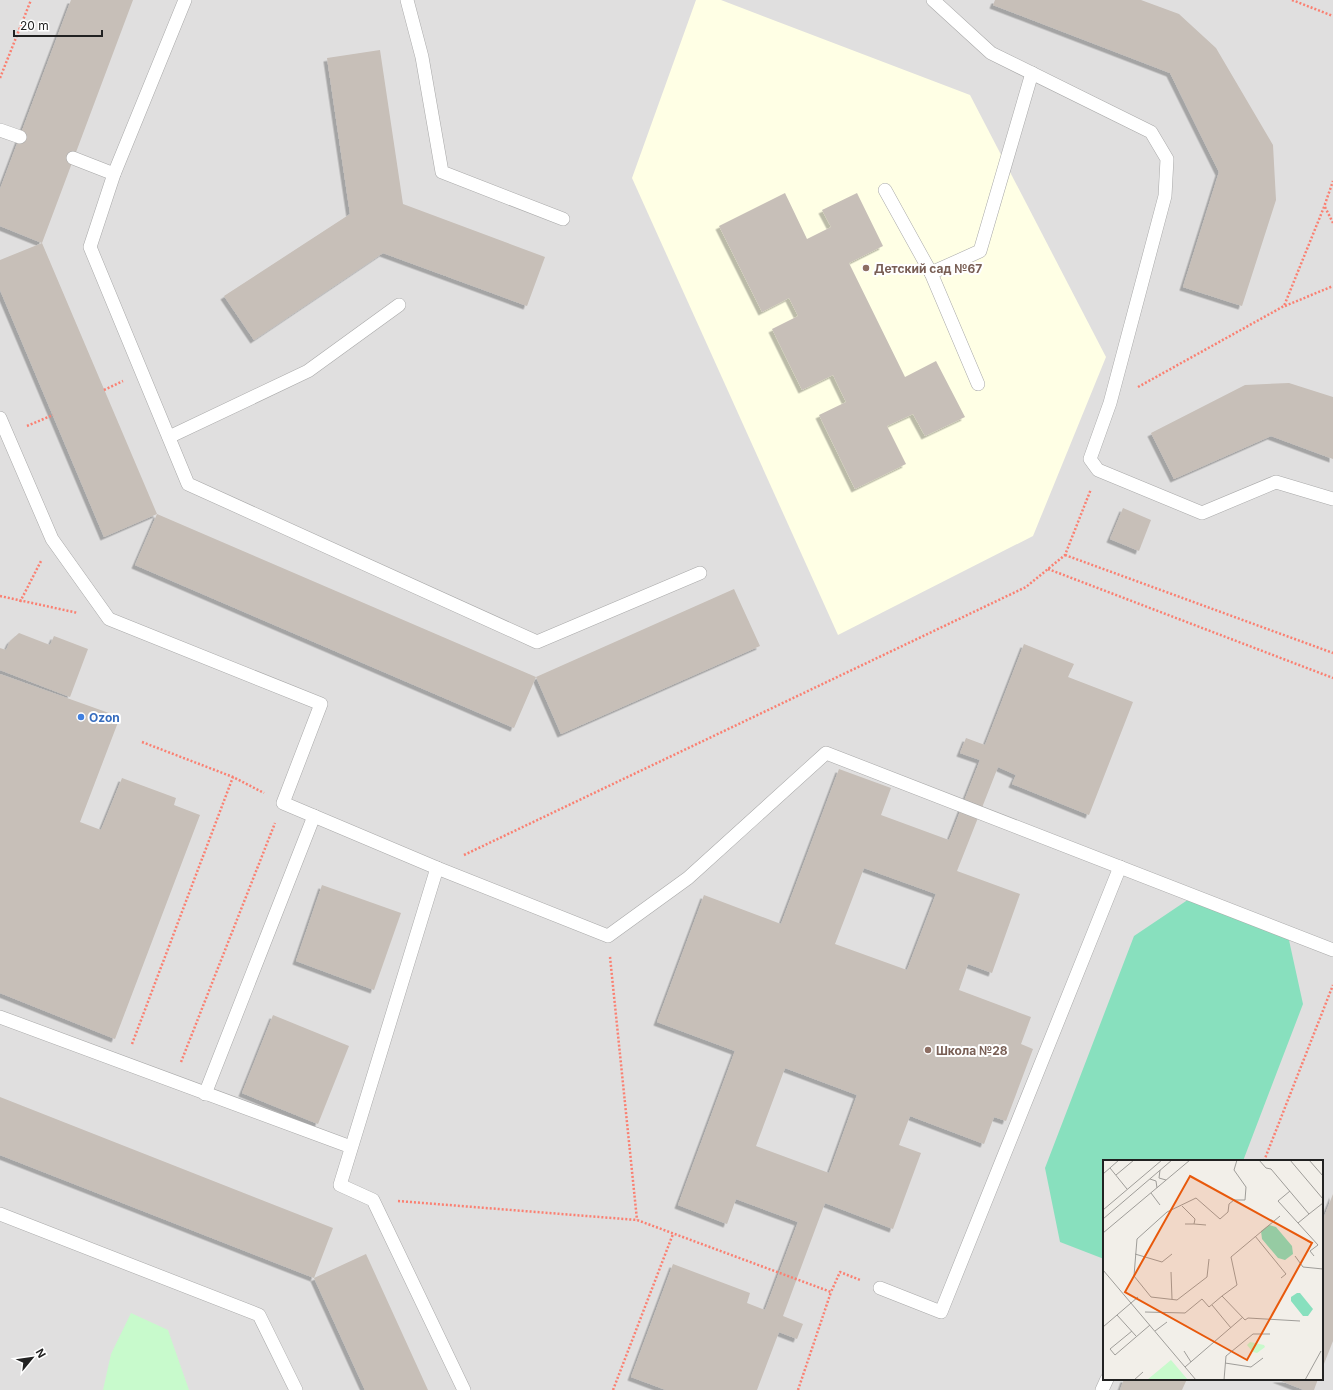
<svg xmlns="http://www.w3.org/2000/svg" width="1333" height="1390" viewBox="0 0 1333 1390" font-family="Inter,sans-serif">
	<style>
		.residential { fill: #e0dfdf; fill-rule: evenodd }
		.education { fill: #ffffe5 }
		.park { fill: #c8facc }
		.pitch { fill: #88e0be }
		.building { fill: #c7bfb8; fill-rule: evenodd; filter: url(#shadow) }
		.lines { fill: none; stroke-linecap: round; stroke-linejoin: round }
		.lane-casing { stroke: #a9a9a9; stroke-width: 14 }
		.path { stroke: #fa8072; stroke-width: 2.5; stroke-dasharray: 2 2; stroke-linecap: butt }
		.lane { stroke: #fff; stroke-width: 13 }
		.education-dot { fill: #8d6e63; stroke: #fff; stroke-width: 1.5 }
		.shop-dot { fill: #3f7fe0; stroke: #fff; stroke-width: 1.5 }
		.labels { text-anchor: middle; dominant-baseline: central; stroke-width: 4; stroke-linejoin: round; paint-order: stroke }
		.education-label { font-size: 12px; font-weight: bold; fill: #785e54; stroke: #fff; text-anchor: start }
		.shop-label { font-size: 12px; font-weight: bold; fill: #366cbe; stroke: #fff; text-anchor: start }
		.inset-road { fill: none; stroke: #9f9d99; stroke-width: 1 }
		.view { fill: #e8590c; fill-opacity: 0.15; stroke: #e8590c; stroke-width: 2 }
		.inset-edge { fill: none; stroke: #222; stroke-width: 2 }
	</style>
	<defs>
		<filter id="shadow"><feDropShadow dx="-3.5" dy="3.5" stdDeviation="0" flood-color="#0004"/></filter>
	</defs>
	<rect width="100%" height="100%" fill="#f2efe9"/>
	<path class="residential" d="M0,0H1333V1390H0ZM1104,1161H1322V1379H1104Z"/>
	<polygon class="education" points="696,0 721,0 970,95 1106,357 1033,536 838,635 632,178"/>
	<polygon class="park" points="131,1313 168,1330 189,1390 103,1390 111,1354"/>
	<polygon class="pitch" points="1195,895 1287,931 1303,1004 1243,1161 1104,1161 1104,1259 1060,1242 1045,1168 1134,936"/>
	<g class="building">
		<polygon points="71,0 133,0 42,243 157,514 104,537 0,290 0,260 42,243 0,226 0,189"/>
		<polygon points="995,0 1141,0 1179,14 1216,48 1273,145 1276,200 1242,306 1183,287 1219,172 1170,73 993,5"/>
		<polygon points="380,50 403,204 545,257 527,306 383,253 254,340 224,296 350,214 327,58"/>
		<polygon points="785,193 807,239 831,227 822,210 857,193 883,246 849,263 905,377 936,361 965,417 925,436 913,414 887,426 906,464 855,489 819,415 846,402 833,375 802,390 772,329 798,316 789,298 762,312 719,226"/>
		<polygon points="1289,383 1333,397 1333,459 1271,436 1174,479 1151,433 1245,385"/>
		<polygon points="1123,508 1151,520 1139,551 1110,539"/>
		<polygon points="157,514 536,677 734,589 760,646 561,734 536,677 514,728 135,565"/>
		<polygon points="19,633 50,645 54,636 88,649 70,697 0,670 0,648 6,650 10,641"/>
		<path d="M1024,644L1074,664L1068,677L1133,702L1089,815L1012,784L1016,775L998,767L957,871L1020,894L992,973L968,964L959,990L1031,1017L1021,1044L1033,1049L1006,1121L994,1117L984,1144L910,1116L899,1145L921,1153L893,1229L825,1203L783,1316L803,1324L797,1339L779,1332L757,1390H666L631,1377L673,1264L750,1293L747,1303L765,1310L798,1222L736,1199L727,1224L678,1205L735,1051L657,1022L704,895L781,924L839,769L891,788L881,815L949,840L980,760L960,753L966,738L985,745ZM864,868L936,894L907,970L835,944ZM785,1068L857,1095L829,1173L756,1146Z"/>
		<polygon points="0,674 120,717 80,822 101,830 122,778 176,798 174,805 200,815 115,1039 0,993"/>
		<polygon points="322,885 401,913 374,990 296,961"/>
		<polygon points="273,1015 349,1046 318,1124 242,1093"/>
		<polygon points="0,1097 333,1228 314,1278 366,1254 428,1390 365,1390 314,1278 0,1155"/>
		<polygon points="1333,1194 1333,1341 1322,1369 1322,1222"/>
		<polygon points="1124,1379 1187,1379 1182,1390 1120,1390"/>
		<polygon points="1276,1379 1318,1379 1314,1390 1304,1390"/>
	</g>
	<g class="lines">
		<g class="lane-casing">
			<g id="lane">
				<polyline points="185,0 114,174 90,247 188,484 537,642 700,573"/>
				<polyline points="407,0 422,57 442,172 563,219"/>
				<polyline points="933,0 991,53 1151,132 1167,159 1165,196 1110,403 1090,459 1098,470 1202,513 1276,482 1333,499"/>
				<polyline points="0,130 20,137"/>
				<polyline points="73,158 114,174"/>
				<polyline points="885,190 931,273 980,251 1032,73"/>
				<polyline points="931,273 978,384"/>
				<polyline points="0,418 52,539 109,619 321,704 283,803 437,868 340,1185 373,1200 464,1390"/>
				<polyline points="169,437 308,371 399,305"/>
				<polyline points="437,868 608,936 688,878 826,753 1333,950"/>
				<polyline points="0,1017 351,1147"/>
				<polyline points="205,1094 314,816"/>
				<polyline points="0,1214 259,1315 296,1390"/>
				<polyline points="880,1288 941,1312 1120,867"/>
				<polyline points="1102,1390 1107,1379"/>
			</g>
		</g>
		<g class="path">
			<polyline points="1292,0 1333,16"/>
			<polyline points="0,78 31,0"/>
			<polyline points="1325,207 1333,223"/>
			<polyline points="1285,306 1333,286"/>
			<polyline points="1138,387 1284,306 1324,207 1333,181"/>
			<polyline points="104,390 123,381"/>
			<polyline points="27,426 53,415"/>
			<polyline points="1065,555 1333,653"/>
			<polyline points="1048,569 1333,678"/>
			<polyline points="0,596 78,613"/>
			<polyline points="20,602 41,561"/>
			<polyline points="142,742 233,777 264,793"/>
			<polyline points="464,855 1026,587 1065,555 1091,489"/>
			<polyline points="610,957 637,1220"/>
			<polyline points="132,1044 233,777"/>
			<polyline points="181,1062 275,823"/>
			<polyline points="1264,1161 1333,985"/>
			<polyline points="398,1201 637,1220 831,1292 840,1272 860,1280"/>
			<polyline points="613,1390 673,1234"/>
			<polyline points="798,1390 831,1292"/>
		</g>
		<use href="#lane" class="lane"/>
	</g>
	<g class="education-dot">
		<circle cx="866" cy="268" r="4"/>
		<circle cx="928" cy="1050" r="4"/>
	</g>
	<circle class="shop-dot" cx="81" cy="717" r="4"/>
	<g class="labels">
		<g class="education-label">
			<text x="874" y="268">Детский сад №67</text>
			<text x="936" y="1050">Школа №28</text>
		</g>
		<g class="shop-label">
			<text x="89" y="717">Ozon</text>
		</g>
	</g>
	<g transform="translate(1103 1160)">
		<rect width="220" height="220" fill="#f2efe9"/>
		<path d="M147,182L161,185L162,187L154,193L150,192L144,185ZM68,200L85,220H44Z" fill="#c8facc"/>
		<path d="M166,65L173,67L189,86L190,94L182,100L175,98L159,79L158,71ZM194,133H197L210,149L205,156H200L188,141V137Z" fill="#88e0be"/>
		<path class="inset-road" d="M156,0L163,8L168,9L206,54L220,43M187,0L220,39M206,0L220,16M7,8L24,29M57,10L56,18L63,20M0,14L16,0M13,15L31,0M47,19L53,21L54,28M187,31L175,41L215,85L207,91L211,96M48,33L57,45M79,46L92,59L91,64H82M0,50L59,0M0,59L69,0M195,63L206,54M91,64L103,65M0,73L87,0M152,76L183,114L178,118M32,94L59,102L69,94M192,96L200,107L220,109M106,99L104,117L74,140L48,137L31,116L34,79L64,52L93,38L117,59L125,52L126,44L131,40H142L143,27L131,10L134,0M0,110L93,220M68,112L69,139M119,136L134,125L128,97L177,56M109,145L128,168M42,152L82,153L99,139L106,147L119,136L142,160L145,158L197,161M14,155L33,176M0,167L35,137M29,171L7,189L12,195L47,165M52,171L64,162M81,191L88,202M122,203L148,207L160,198M82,207L140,157M31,220L40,212M121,220L123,196L150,174H167M202,220L218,191"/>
		<path class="view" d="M87,16L209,83L144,200L22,132Z"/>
		<rect width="220" height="220" class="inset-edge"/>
	</g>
	<g transform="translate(32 1358) rotate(61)" stroke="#ffffff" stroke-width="3" paint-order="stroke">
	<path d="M0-3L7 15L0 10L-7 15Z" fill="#222222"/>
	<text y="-6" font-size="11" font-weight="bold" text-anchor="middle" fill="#222222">N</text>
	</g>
	<path d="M14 30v6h88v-6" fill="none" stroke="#222222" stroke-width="2"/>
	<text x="20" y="30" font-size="12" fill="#222222" stroke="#ffffff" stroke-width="3" paint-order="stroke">20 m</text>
</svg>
